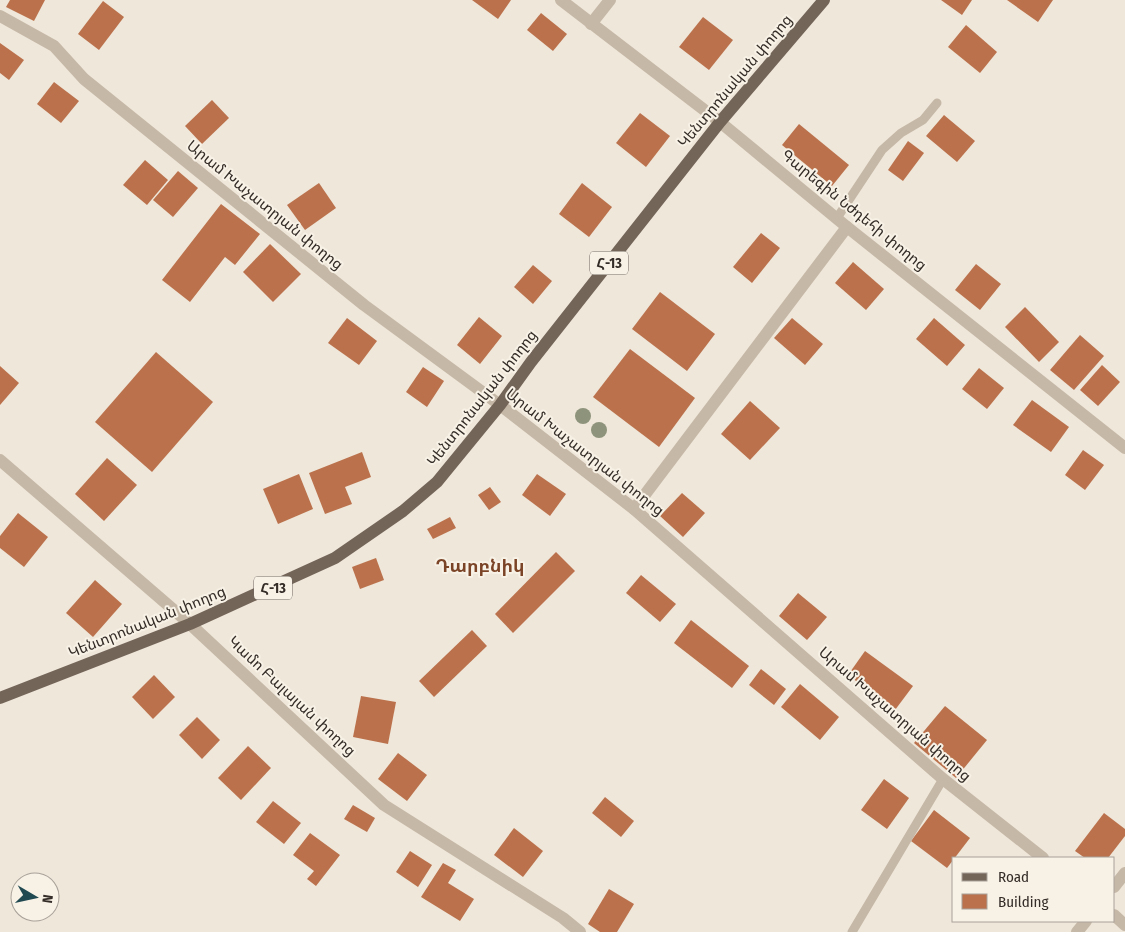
<svg xmlns="http://www.w3.org/2000/svg" width="1125" height="932" viewBox="0 0 1125 932" font-family="'Fira Sans Condensed','Noto Sans Armenian',sans-serif">
	<style>
		.building { fill: #bb724c }
		.lines { fill: none; stroke-linecap: round; stroke-linejoin: round }
		.service { stroke: #c6b8a7; stroke-width: 9 }
		.minor { stroke: #c6b8a7; stroke-width: 12 }
		.primary { stroke: #746559; stroke-width: 12 }
		.tree { fill: #8e937b }
		.labels { text-anchor: middle; dominant-baseline: central; stroke-width: 4; stroke-linejoin: round; paint-order: stroke }
		.shield { fill: #f7f1e6; stroke: #6e6760; stroke-width: 1 }
		.shield-label { font-size: 14px; font-weight: bold; fill: #332c27 }
		.street-label { font-size: 15px; fill: #332c27; stroke: #f7f1e6 }
		.quarter-label { font-size: 18px; font-weight: bold; fill: #7b4427; stroke: #f7f1e6 }
	</style>
	<rect width="100%" height="100%" fill="#efe7da"/>
	<g class="building">
		<polygon points="10,0 45,0 34,21 6,7"/>
		<polygon points="472,0 511,0 498,19"/>
		<polygon points="941,0 972,0 962,15"/>
		<polygon points="1007,0 1053,0 1038,22"/>
		<polygon points="103,1 124,17 99,50 78,34"/>
		<polygon points="541,13 567,34 553,51 527,30"/>
		<polygon points="703,17 733,40 709,70 679,47"/>
		<polygon points="966,25 997,52 980,73 948,47"/>
		<polygon points="0,43 24,60 9,80 0,73"/>
		<polygon points="54,82 79,101 61,123 37,104"/>
		<polygon points="212,100 229,118 202,144 185,126"/>
		<polygon points="640,113 670,136 646,167 616,143"/>
		<polygon points="944,115 975,141 957,162 926,136"/>
		<polygon points="799,124 849,165 832,186 782,145"/>
		<polygon points="908,141 924,153 903,181 888,170"/>
		<polygon points="145,160 168,180 147,205 123,185"/>
		<polygon points="178,171 198,188 173,217 153,200"/>
		<polygon points="319,183 336,208 305,230 287,205"/>
		<polygon points="582,183 612,207 589,237 559,214"/>
		<polygon points="221,204 260,234 235,265 225,257 190,302 162,280"/>
		<polygon points="761,233 780,248 752,283 733,267"/>
		<polygon points="270,244 301,274 273,302 243,272"/>
		<polygon points="853,262 884,289 866,310 835,283"/>
		<polygon points="976,264 1001,284 980,310 955,290"/>
		<polygon points="533,265 552,281 533,304 514,287"/>
		<polygon points="660,292 715,334 687,371 632,329"/>
		<polygon points="1025,307 1059,342 1039,362 1005,327"/>
		<polygon points="479,317 502,336 480,364 457,345"/>
		<polygon points="347,318 377,341 359,365 328,343"/>
		<polygon points="792,318 823,344 805,365 774,338"/>
		<polygon points="934,318 965,345 947,366 916,339"/>
		<polygon points="1080,335 1104,356 1074,390 1050,370"/>
		<polygon points="630,349 695,398 659,447 593,397"/>
		<polygon points="156,352 213,402 152,472 95,422"/>
		<polygon points="1102,365 1120,382 1098,406 1080,390"/>
		<polygon points="0,366 19,383 0,405"/>
		<polygon points="423,367 444,381 427,407 406,392"/>
		<polygon points="979,368 1004,388 987,409 962,389"/>
		<polygon points="1032,400 1069,427 1051,452 1013,425"/>
		<polygon points="750,401 780,428 750,460 721,434"/>
		<polygon points="1083,450 1104,465 1085,490 1065,475"/>
		<polygon points="362,452 371,477 345,487 352,504 325,514 309,473"/>
		<polygon points="107,458 137,485 104,521 75,494"/>
		<polygon points="299,474 313,509 278,524 263,489"/>
		<polygon points="537,474 566,494 550,516 522,495"/>
		<polygon points="490,487 501,502 489,510 478,495"/>
		<polygon points="682,493 705,513 683,537 660,516"/>
		<polygon points="18,513 48,537 24,567 0,548 0,536"/>
		<polygon points="450,517 456,528 433,539 427,529"/>
		<polygon points="556,552 575,571 513,633 495,614"/>
		<polygon points="376,558 384,580 360,589 352,567"/>
		<polygon points="641,575 676,604 660,622 626,593"/>
		<polygon points="95,580 122,604 93,637 66,613"/>
		<polygon points="798,593 827,617 807,640 779,616"/>
		<polygon points="691,620 749,666 732,688 674,643"/>
		<polygon points="472,630 487,646 434,697 419,681"/>
		<polygon points="865,651 913,686 895,710 848,675"/>
		<polygon points="761,669 786,689 774,705 749,685"/>
		<polygon points="154,675 175,697 153,719 132,697"/>
		<polygon points="800,684 839,717 820,740 781,707"/>
		<polygon points="361,696 396,702 388,744 353,737"/>
		<polygon points="945,706 987,740 956,778 914,743"/>
		<polygon points="197,717 220,740 202,759 179,735"/>
		<polygon points="248,746 271,768 241,800 218,778"/>
		<polygon points="398,753 427,775 407,801 378,779"/>
		<polygon points="884,779 909,798 887,829 861,810"/>
		<polygon points="605,797 634,821 621,837 592,813"/>
		<polygon points="273,801 301,823 284,844 256,822"/>
		<polygon points="353,805 375,818 367,832 344,819"/>
		<polygon points="934,810 970,838 947,868 911,841"/>
		<polygon points="1104,813 1125,829 1125,836 1108,858 1085,858 1075,851"/>
		<polygon points="514,828 543,851 523,877 494,855"/>
		<polygon points="310,833 340,855 316,886 307,879 314,871 293,855"/>
		<polygon points="410,851 432,865 418,887 396,872"/>
		<polygon points="443,863 456,870 448,883 474,899 460,921 421,897"/>
		<polygon points="609,889 634,904 617,932 600,932 588,924"/>
	</g>
	<g class="lines">
		<g class="service">
			<polyline points="837,218 882,150 901,133 923,120 937,103"/>
			<polyline points="852,932 943,779"/>
		</g>
		<g class="minor">
			<polyline points="561,0 720,122 847,227 1125,448"/>
			<polyline points="0,16 54,46 84,79 364,305 500,405 634,509 943,779 1043,858"/>
			<polyline points="591,24 610,0"/>
			<polyline points="0,460 190,624 384,805 563,918 580,932"/>
			<polyline points="634,509 847,227"/>
			<polyline points="1114,887 1125,873"/>
			<polyline points="1114,915 1125,925"/>
			<polyline points="1077,932 1086,921"/>
		</g>
		<polyline class="primary" points="0,698 190,624 335,558 403,511 437,482 500,405 531,362 720,122 824,0"/>
	</g>
	<g class="tree">
		<circle cx="583" cy="416" r="8"/>
		<circle cx="599" cy="430" r="8"/>
	</g>
	<g class="labels">
		<g class="shield">
			<rect x="590" y="251.5" width="38" height="23" rx="4"/>
			<rect x="254" y="576.5" width="38" height="23" rx="4"/>
		</g>
		<g class="shield-label">
			<text x="609" y="263">Հ-13</text>
			<text x="273" y="588">Հ-13</text>
		</g>
		<g class="street-label">
			<text transform="translate(735 81) rotate(-50)">Կենտրոնական փողոց</text>
			<text transform="translate(265 205) rotate(39)">Արամ Խաչատրյան փողոց</text>
			<text transform="translate(854 210) rotate(39)">Գարեգին Նժդեհի փողոց</text>
			<text transform="translate(482 398) rotate(-52)">Կենտրոնական փողոց</text>
			<text transform="translate(585 452) rotate(38)">Արամ Խաչատրյան փողոց</text>
			<text transform="translate(147 622) rotate(-22)">Կենտրոնական փողոց</text>
			<text transform="translate(292 696) rotate(43)">Կամո Բալայան փողոց</text>
			<text transform="translate(895 714) rotate(41)">Արամ Խաչատրյան փողոց</text>
		</g>
		<g class="quarter-label">
			<text x="480" y="566">Դարբնիկ</text>
		</g>
	</g>
	<rect x="952" y="857" width="162" height="65" fill="#f7f1e6" stroke="#a9a29a"/>
	<rect x="962" y="873" width="25" height="8" fill="#746559" stroke="#a9a29a"/>
	<text x="998" y="882" font-size="15" fill="#332c27">Road</text>
	<rect x="962" y="894" width="25" height="15" fill="#bb724c" stroke="#a9a29a"/>
	<text x="998" y="907" font-size="15" fill="#332c27">Building</text>
	<g transform="translate(35 897) rotate(99)"><circle r="24" fill="#f7f1e6" stroke="#a9a29a"/>
	<path d="M0-4L9 19L0 12L-9 19Z" fill="#204951"/>
	<text y="-8" font-size="14" font-weight="bold" text-anchor="middle" fill="#332c27">N</text>
	</g>
</svg>
